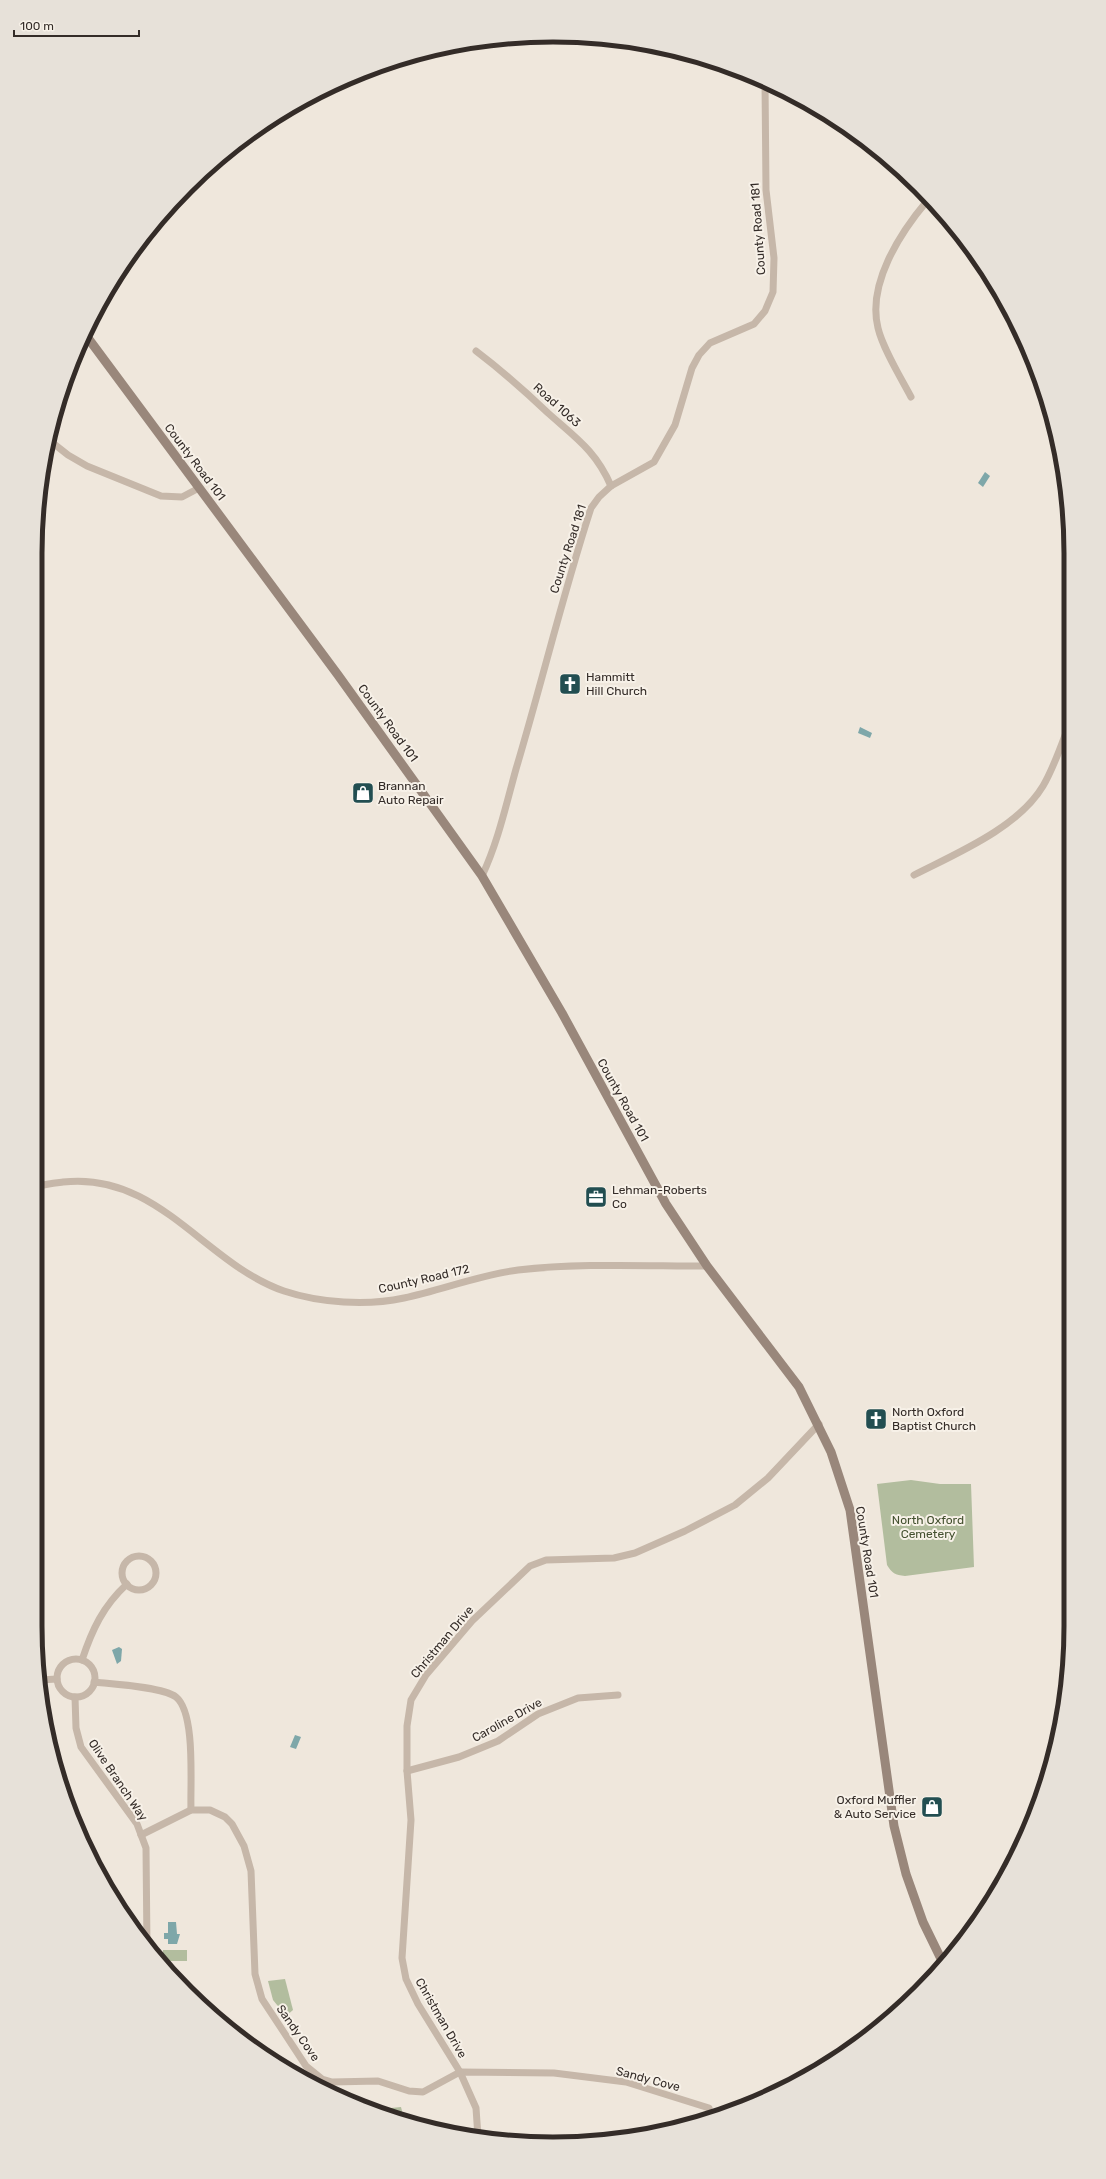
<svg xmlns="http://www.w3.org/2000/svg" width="1106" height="2179" viewBox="0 0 1106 2179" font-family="Rubik,sans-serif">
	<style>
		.green { fill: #b2bd9e }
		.water { fill: #7ea7a9 }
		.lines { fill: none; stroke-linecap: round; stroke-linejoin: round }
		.street { stroke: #c6b7a9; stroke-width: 7 }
		.secondary { stroke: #99877b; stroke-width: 9 }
		.labels { text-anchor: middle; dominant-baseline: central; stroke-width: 4; stroke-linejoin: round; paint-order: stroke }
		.street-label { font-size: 12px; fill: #342c28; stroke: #f7f1e8 }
		.poi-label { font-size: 12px; fill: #342c28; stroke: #f7f1e8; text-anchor: start }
		.park-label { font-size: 12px; fill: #43502f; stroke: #f7f1e8 }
		.rim { fill: none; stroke: #342c28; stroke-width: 5 }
	</style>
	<rect width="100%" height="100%" fill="#efe7dc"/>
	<g class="green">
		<path d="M911,1480L940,1484H971L974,1567L905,1576C895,1575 892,1573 887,1565L877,1484Z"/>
		<rect x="163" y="1950" width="24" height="11"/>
		<polygon points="285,1979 293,2010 286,2016 273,2000 268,1981"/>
		<polygon points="401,2107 404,2119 371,2110"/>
	</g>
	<g class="water">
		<polygon points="985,472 990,476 983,487 978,483"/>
		<polygon points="860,727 872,733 870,738 858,733"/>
		<polygon points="119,1647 122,1649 121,1661 117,1664 112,1650"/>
		<polygon points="295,1735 301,1737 296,1749 290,1747"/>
		<polygon points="168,1922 176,1922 177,1934 180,1934 177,1944 168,1944 168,1939 164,1939 164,1933 168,1933"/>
	</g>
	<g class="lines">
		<g class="street">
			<path d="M476,351C501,370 525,391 548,413C576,438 596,451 611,486"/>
			<path d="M911,397C901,378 883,349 878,328C867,284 900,233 927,201"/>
			<polyline points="49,440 68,455 87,466 161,496 182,497 199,488"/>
			<path d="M914,875C955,854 1018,828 1043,786C1053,769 1060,749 1067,730"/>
			<path d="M482,876C498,842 506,805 516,769C542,682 563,594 591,508L599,497L611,486L654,462L675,425L692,368L699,355L710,343L754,324L765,311L773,292L774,258L766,190L765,82"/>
			<path d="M35,1187C44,1184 54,1183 63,1182C158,1171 205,1264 284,1291C320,1303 367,1306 404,1298C442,1290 479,1275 518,1270C580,1263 644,1266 707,1266"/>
			<circle cx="139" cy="1573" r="17"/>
			<circle cx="76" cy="1678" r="19"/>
			<path d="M82,1660C92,1630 103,1606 127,1584"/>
			<polyline points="40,1680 57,1679"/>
			<path d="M94,1682C113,1684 163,1687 176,1697C196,1713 190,1785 191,1810"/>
			<polyline points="75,1697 76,1728 81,1747 137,1824 146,1848 147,1947"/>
			<polyline points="407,1771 459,1757 498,1741 538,1714 578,1698 618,1695"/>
			<polyline points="141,1835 191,1810 210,1810 225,1817 232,1824 244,1846 251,1871 255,1974 262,1999 306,2066 322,2079 332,2082 378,2081 409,2091 423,2092 460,2072 554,2073 626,2082 709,2108"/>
			<polyline points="478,2137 476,2108 460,2072 418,2004 406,1979 402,1958 411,1820 407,1771 407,1726 411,1700 426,1675 472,1621 530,1566 546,1560 614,1558 635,1553 685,1531 735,1505 768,1478 819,1424"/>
		</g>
		<polyline class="secondary" points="85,334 338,675 482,876 562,1013 666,1204 707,1266 799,1387 831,1452 850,1510 894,1826 906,1874 923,1922 943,1963"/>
	</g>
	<defs>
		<g id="church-square" transform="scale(1.15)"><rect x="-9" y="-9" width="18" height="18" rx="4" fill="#224e51" stroke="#f7f1e8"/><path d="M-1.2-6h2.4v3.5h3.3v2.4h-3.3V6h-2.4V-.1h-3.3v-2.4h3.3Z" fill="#fff"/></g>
		<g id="shop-square" transform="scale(1.15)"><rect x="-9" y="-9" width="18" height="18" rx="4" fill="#224e51" stroke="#f7f1e8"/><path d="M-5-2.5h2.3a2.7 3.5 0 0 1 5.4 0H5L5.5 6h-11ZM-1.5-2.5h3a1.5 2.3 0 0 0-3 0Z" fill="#fff"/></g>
		<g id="office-square" transform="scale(1.15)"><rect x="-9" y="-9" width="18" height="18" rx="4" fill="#224e51" stroke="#f7f1e8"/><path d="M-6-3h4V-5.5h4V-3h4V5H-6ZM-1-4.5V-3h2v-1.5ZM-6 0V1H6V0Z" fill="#fff"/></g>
	</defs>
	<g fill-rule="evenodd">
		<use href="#church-square" x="570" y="684"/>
		<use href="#shop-square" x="363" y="793"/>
		<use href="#office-square" x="596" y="1197"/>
		<use href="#church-square" x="876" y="1419"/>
		<use href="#shop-square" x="932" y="1807"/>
	</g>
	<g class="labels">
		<g class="street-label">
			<text transform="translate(758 229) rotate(-94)">County Road 181</text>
			<text transform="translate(557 405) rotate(42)">Road 1063</text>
			<text transform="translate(195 462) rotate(53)">County Road 101</text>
			<text transform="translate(568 549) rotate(-72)">County Road 181</text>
			<text transform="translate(388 723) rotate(54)">County Road 101</text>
			<text transform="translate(623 1100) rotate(61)">County Road 101</text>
			<text transform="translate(424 1279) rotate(-13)">County Road 172</text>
			<text transform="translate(867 1552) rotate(81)">County Road 101</text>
			<text transform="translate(442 1642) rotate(-50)">Christman Drive</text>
			<text transform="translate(507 1720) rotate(-29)">Caroline Drive</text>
			<text transform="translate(118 1780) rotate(56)">Olive Branch Way</text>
			<text transform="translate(441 2018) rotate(60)">Christman Drive</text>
			<text transform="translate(298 2033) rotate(55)">Sandy Cove</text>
			<text transform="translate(648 2079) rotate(15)">Sandy Cove</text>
		</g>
		<g class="poi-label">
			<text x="586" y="677">Hammitt<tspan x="586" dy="14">Hill Church</tspan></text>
			<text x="378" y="786">Brannan<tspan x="378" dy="14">Auto Repair</tspan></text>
			<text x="612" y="1190">Lehman-Roberts<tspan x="612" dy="14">Co</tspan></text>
			<text x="892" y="1412">North Oxford<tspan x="892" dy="14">Baptist Church</tspan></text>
			<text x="916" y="1800" text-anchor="end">Oxford Muffler<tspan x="916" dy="14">&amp; Auto Service</tspan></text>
		</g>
		<g class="park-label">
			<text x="928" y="1520">North Oxford<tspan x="928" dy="14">Cemetery</tspan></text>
		</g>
	</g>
	<path d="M0 0H1106V2179H0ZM553 42H553A511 511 0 0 1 1064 553V1626A511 511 0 0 1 553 2137H553A511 511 0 0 1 42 1626V553A511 511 0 0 1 553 42Z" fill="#e7e1d9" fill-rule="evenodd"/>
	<path class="rim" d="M553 42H553A511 511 0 0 1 1064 553V1626A511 511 0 0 1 553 2137H553A511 511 0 0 1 42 1626V553A511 511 0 0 1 553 42Z"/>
	<path d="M14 30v6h125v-6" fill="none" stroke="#342c28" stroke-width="2"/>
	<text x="20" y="30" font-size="12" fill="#342c28" stroke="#f7f1e8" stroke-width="3" paint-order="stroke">100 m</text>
</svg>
